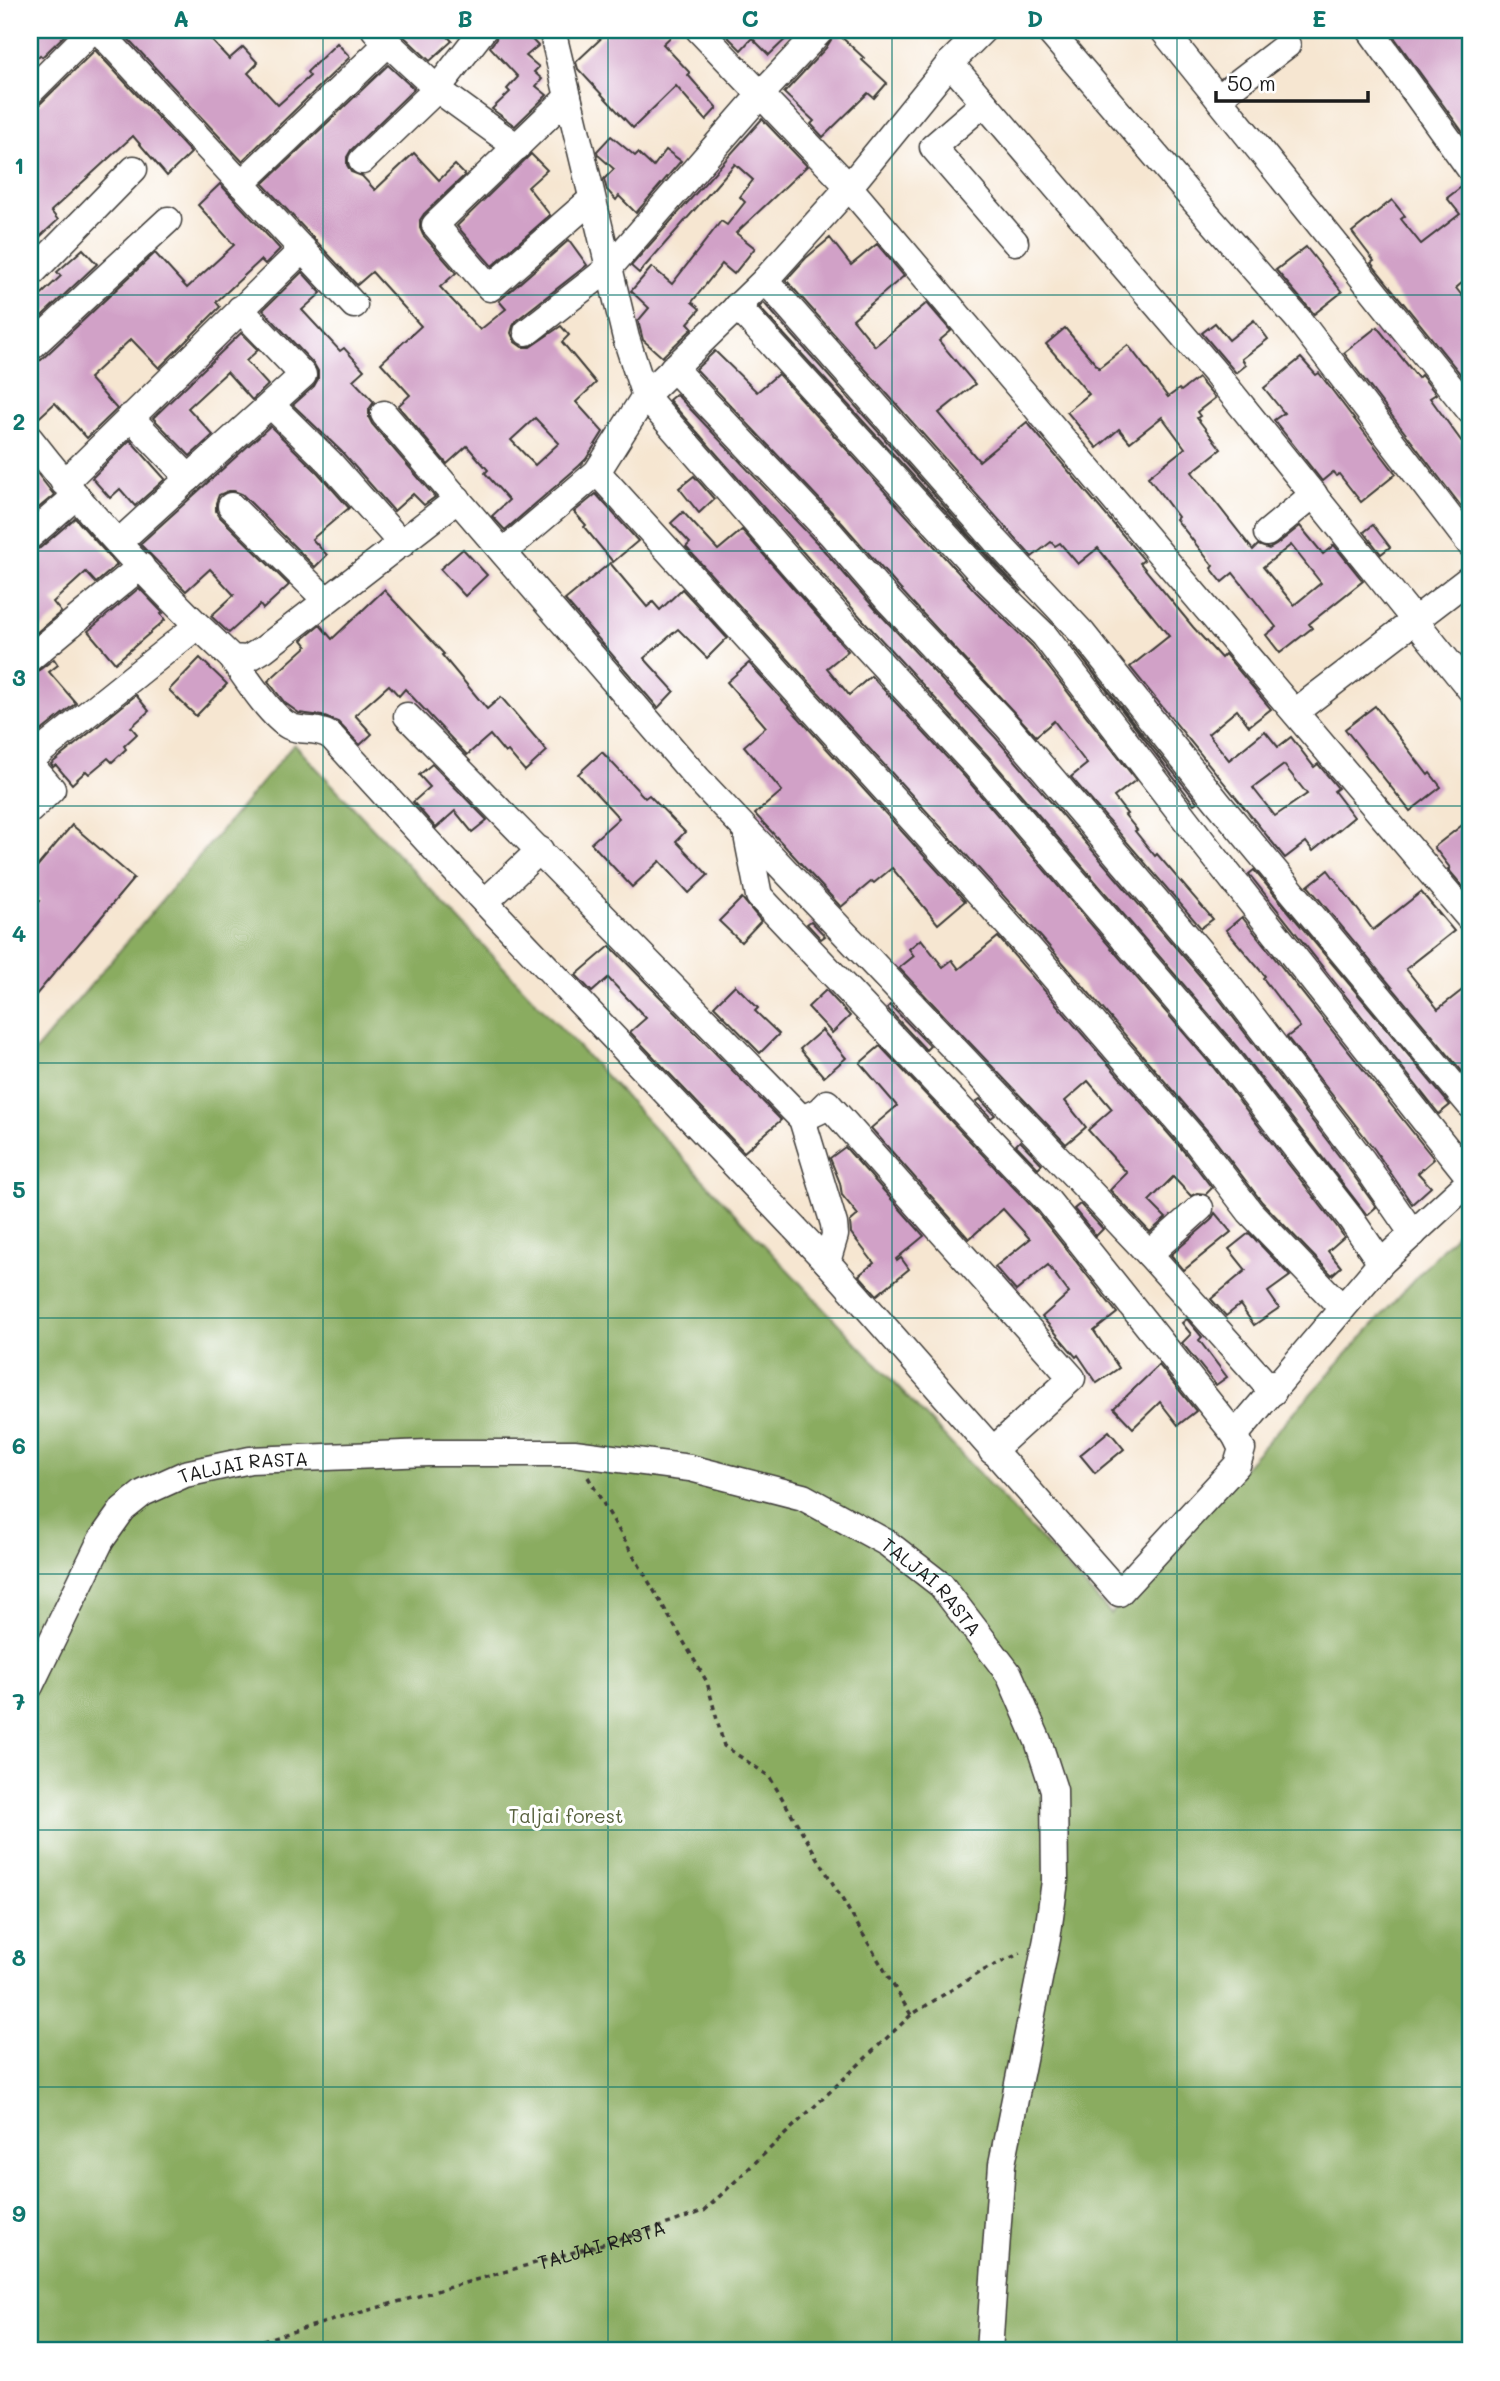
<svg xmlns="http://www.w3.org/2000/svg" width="1500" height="2381" viewBox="0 0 1500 2381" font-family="Mali,sans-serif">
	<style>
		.forest { fill: #8aac60; stroke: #53643e; stroke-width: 2 }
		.building { fill: #d1a1c7; fill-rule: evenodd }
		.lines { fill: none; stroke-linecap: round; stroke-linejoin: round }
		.minor-casing { stroke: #3d3a37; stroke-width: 29 }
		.path { stroke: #3d3a37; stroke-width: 3.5; stroke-dasharray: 5 5; stroke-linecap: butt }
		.minor { stroke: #fff; stroke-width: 26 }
		.grid { fill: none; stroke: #0f766e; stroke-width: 2; stroke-opacity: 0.55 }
		.labels { text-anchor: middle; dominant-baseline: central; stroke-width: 6; stroke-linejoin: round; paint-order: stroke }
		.street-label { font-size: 19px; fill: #1c1c1c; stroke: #fff }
		.park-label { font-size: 19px; fill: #56603c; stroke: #fff }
		.neatline { fill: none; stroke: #0f766e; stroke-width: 2.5 }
		.grid-label { font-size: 23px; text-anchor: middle; font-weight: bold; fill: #0f766e }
	</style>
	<rect width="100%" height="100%" fill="#fff"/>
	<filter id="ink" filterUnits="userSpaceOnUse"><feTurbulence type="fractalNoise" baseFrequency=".0143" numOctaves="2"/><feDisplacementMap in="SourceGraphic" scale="14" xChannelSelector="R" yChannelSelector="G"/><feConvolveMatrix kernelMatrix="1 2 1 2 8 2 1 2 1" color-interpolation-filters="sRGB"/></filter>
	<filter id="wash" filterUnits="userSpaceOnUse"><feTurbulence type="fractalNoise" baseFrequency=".00686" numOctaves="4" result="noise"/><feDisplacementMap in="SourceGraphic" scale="28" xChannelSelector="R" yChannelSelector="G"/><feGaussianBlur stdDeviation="1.57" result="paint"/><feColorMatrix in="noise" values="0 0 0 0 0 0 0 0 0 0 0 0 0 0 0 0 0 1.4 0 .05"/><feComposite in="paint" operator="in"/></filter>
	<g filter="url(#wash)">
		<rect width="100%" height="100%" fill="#f6e6d1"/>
		<polygon class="forest" points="294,744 1111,1614 1470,1218 1470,2351 30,2351 30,1057"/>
		<g id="blocks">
			<g class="building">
				<polygon points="30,30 70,30 42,57 40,55 30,64"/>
				<polygon points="120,30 202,30 229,59 243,47 258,63 248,73 278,105 310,76 307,72 337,43 350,57 242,161"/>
				<polygon points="397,30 442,30 452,41 430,61"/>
				<polygon points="498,30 523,30 538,46 526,56 539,67 534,72 542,79 536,86 547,95 515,126 492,109 510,92 507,89 518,77 490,47 496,39"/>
				<polygon points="610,30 678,30 663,44 690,73 688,75 717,108 706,120 676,86 633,128 578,69 576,62"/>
				<polygon points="721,30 795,30 769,55 752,38 741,50"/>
				<polygon points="1389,30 1470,30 1470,142"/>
				<polygon points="836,32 864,58 862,60 887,83 874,98 868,93 823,137 811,124 814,121 784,93 826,48"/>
				<polygon points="95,50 191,153 167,176 133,136 51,211 58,220 30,246 30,111 41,103"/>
				<path d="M388,65L414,89L351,150L347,157V165L351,172L362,176L375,190L414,153L439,180L455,165L465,175L424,214L420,220V228L423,235L456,273L440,287L480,330L506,309L499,301L569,240L587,265L517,320L513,326L511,333L515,342L522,347H530L561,326L569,335L562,342L596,383L576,402L603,432L586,459L579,466L505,530L492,516L509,500L485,473L488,470L467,446L447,464L398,406L410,395L381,363L421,326L372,272L357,285L263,184ZM535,418L559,443L535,465L511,440Z"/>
				<polygon points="762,119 807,166 736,233 755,248 734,274 722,264 692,302 700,309 688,323 693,328 662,357 643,340 638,321 649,308 631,291 652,267 672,284 721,221 727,225 745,202 740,197 753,180 735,164 639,273 631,266"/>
				<polygon points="611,136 635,156 638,153 653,167 666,150 681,161 636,213 619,196 616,200 607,190 604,179 614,169 598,155 597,151"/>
				<polygon points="531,154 547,170 528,187 550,215 492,266 457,226"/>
				<polygon points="220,184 280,249 265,264 261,260 216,302 220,307 159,368 131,339 89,378 117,409 87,438 55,403 32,424 30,424 30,363 41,360 155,253 187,288 234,245 198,205"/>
				<polygon points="1465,184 1470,185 1470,276 1456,288 1470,306 1470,386 1371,263 1374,261 1352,232 1392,200 1405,216 1401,219 1421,244 1460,214 1447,198"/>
				<path d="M830,238L851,265L877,244L904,276L853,319L875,346L927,303L951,331L939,341L975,384L939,413L979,461L1027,422L1144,560L1140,563L1193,627L1221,658L1225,654L1271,709L1249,726L1237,710L1208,734L1229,760L1265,731L1278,747L1291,737L1314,767L1318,764L1338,788L1334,791L1354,817L1313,851L1306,842L1285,858L1130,667L1169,636L1098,548L1078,564L1060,543L1055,546L1051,542L1032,557L786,280L806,258ZM1284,765L1307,794L1275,816L1253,788Z"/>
				<polygon points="1306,247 1342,292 1314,314 1276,270"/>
				<polygon points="83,249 97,264 30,327 30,305 61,276 57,272"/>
				<polygon points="302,272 321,293 302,310 340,351 344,348 364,370 353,380 374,402 369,409 369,418 372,424 435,497 424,505 413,494 394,511 341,451 293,405 314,386 318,379 318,371 314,364 263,310"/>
				<polygon points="764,303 983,550 1022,592 999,570 759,307"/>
				<polygon points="1254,320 1268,339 1242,359 1246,365 1236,373 1202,333 1215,323 1229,340"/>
				<polygon points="1377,327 1418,378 1421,375 1436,394 1430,398 1470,453 1470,505 1464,510 1344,353"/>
				<path d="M1065,328L1099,368L1128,345L1168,397L1179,389L1181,391L1198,378L1215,398L1197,412L1200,416L1197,418L1221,449L1192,472L1253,550L1258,545L1269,549L1276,545L1300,526L1323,554L1334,545L1363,581L1309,624L1312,628L1280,653L1266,635L1276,627L1233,573L1222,582L1211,568L1213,566L1176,519L1178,517L1148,477L1185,448L1162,417L1130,442L1119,429L1097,448L1067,412L1089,394L1046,344ZM1291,545L1321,583L1294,605L1263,567Z"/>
				<polygon points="241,333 258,350 246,361 268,385 252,400 227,372 188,408 213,435 190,456 153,418"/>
				<polygon points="715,351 757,392 778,374 976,592 1032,646 1136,780 1114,797 1127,814 1125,815 1137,830 1135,831 1155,856 1157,854 1213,919 1201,928 1071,777 1087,764 1054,721 1036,736 900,589 842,523 696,369"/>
				<polygon points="1301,358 1316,375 1319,373 1396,474 1361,502 1339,474 1336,476 1333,472 1322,481 1274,420 1284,413 1264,388"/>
				<polygon points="676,394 819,545 877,611 995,737 1213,991 1349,1169 1376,1207 1367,1215 1237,1047 988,756 854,610 669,400"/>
				<polygon points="270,426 318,473 349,508 312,539 327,555 315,567 242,494 234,491 228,491 219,495 216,503 216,511 220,517 289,585 263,609 260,605 229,633 211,616 234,595 210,569 186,591 140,544"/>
				<polygon points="130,440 165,479 135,506 120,489 110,498 92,478"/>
				<polygon points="30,464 54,495 30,515"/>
				<polygon points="694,476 714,499 699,513 679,488"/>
				<polygon points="596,494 638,541 613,562 584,527 586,525 574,512"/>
				<polygon points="683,512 718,550 742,530 848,651 827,668 849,695 871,676 964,776 1213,1067 1338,1228 1344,1237 1328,1251 1341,1267 1332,1275 1262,1202 1210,1134 1041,937 686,547 690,543 671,523"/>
				<polygon points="75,518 117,565 96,583 86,572 53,602 61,612 30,638 30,551 40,548"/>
				<polygon points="1373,525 1390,547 1381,554 1364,532"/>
				<polygon points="463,549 487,575 465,596 440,569"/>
				<polygon points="610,563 647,607 653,602 660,610 682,589 727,638 707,658 678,629 644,658 674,691 658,708 565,600"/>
				<polygon points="139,588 163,613 161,614 165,620 115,663 88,631"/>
				<polygon points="384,590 444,654 442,655 487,709 501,697 547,751 525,771 508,751 505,753 490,735 467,755 405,689 399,696 389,685 355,715 372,734 360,745 338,722 322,716 299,713 285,703 268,681 307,646 302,640 320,625 332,639"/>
				<polygon points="1071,644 1197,802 1194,804"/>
				<polygon points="200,658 227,684 196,716 169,690"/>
				<polygon points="54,659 58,665 49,672 76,703 30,740 30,673 39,670"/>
				<polygon points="749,663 965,901 938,924 892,868 874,883 872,881 841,907 755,814 782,791 744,746 766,727 727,682"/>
				<polygon points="136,695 149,711 131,727 137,734 124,746 126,749 112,762 108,758 89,774 86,771 72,784 56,765 53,767 51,764"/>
				<polygon points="1375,706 1428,775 1430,773 1441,787 1410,811 1345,729"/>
				<polygon points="602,752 645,798 649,795 685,832 676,841 708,875 689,893 660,861 632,887 591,843 619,818 578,774"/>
				<polygon points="432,764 487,820 472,832 455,811 436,828 413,802 430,787 419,775"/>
				<polygon points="1470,819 1470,895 1448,869 1450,868 1434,847"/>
				<polygon points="72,825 134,878 30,1002 30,913 40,901 30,893 30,875"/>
				<polygon points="1254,870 1450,1105 1439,1114 1249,874"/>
				<polygon points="1328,870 1373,930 1421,892 1454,931 1406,969 1438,1009 1470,984 1470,1081 1308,886"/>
				<polygon points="742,898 761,921 741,942 719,921"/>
				<polygon points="1242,917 1434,1159 1418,1173 1431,1187 1412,1204 1375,1150 1287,1037 1300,1027 1263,978 1265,976 1226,930"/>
				<polygon points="811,921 825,936 821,939 807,924"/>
				<polygon points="998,937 1186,1154 1212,1188 1206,1194 1197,1193 1191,1196 1173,1177 1149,1201 1166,1218 1150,1232 1110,1190 1127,1173 1088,1130 1112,1109 1088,1081 1065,1101 1086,1127 1066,1144 899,968 914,956 909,949 921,939 943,967 952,960 959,969"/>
				<polygon points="610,946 781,1120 744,1152 630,1032 646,1018 608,978 592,992 576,975"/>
				<polygon points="735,985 758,1008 755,1011 779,1034 760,1053 714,1006"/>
				<polygon points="826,990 850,1016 832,1033 808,1007"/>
				<polygon points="890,1005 930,1046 926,1050 887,1008"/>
				<polygon points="822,1030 846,1058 824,1077 800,1049"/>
				<polygon points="880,1046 1036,1211 1117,1313 1094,1331 1119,1368 1097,1383 1078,1355 1076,1357 1042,1317 1069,1293 1048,1265 1016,1291 995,1267 1030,1239 1003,1209 969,1239 871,1128 897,1106 860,1063"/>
				<polygon points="980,1099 995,1115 991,1118 976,1102"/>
				<polygon points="1020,1141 1042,1164 1038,1168 1016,1145"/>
				<polygon points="845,1147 924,1236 896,1259 897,1261 901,1258 909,1269 877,1295 859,1275 874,1263 851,1233 850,1222 858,1215 842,1195 840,1183 830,1158"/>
				<polygon points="1080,1204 1103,1229 1096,1236 1074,1209"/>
				<polygon points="1215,1213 1231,1232 1184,1270 1171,1255 1211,1220"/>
				<polygon points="1249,1233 1290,1276 1268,1292 1279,1308 1254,1325 1240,1305 1226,1316 1211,1299 1246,1270 1229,1249"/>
				<polygon points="1187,1319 1202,1337 1199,1340 1227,1377 1216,1385 1182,1343 1191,1334 1182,1323"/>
				<polygon points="1159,1365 1196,1411 1178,1425 1160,1402 1133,1428 1114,1408"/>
				<polygon points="1109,1431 1124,1449 1095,1473 1080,1455"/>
			</g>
		</g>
	</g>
	<g filter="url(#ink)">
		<use href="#blocks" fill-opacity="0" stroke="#3d3a37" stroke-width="2"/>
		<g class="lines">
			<g class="minor-casing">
				<g id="minor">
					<polyline points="98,30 354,305"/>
					<polyline points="552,30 626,338 645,396 842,621 976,766 1225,1057 1351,1219 1381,1263"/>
					<polyline points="699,30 849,187 1470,919"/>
					<polyline points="1048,30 1192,198 1298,319 1470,544"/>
					<polyline points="1163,30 1470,411"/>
					<polyline points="1370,30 1470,169"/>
					<polyline points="388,43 437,89 517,147"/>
					<polyline points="950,63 1216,374 1470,689"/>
					<polyline points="30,92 92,30"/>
					<polyline points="568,97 435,225 490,288 592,199"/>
					<polyline points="1218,98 1287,45"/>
					<polyline points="984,103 933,147 1015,242"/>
					<polyline points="362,161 437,89 483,30"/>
					<polyline points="241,184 388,43 375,30"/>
					<polyline points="30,275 134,169"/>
					<polyline points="765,280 995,540 1083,634 1219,804 1470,1105"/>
					<polyline points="737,306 988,581 1044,635 1202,841 1470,1178"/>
					<polyline points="527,332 609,268 761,94 821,30"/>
					<polyline points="30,348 168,220"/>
					<polyline points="673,368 831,534 888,600 1007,726 1225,981 1362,1160 1413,1234"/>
					<polyline points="271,405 329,462 402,544"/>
					<polyline points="384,414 698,779 1149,1254 1273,1392"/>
					<polyline points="130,417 189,478 303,375 240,309"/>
					<path d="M30,439C90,516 161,592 232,658L247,659L264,649L458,499"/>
					<polyline points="597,472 1029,948 1198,1144 1250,1212 1342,1308"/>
					<polyline points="64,483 303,249"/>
					<polyline points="231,506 326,600"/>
					<polyline points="1267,533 1314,494"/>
					<polyline points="30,536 76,496"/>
					<polyline points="119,542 189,478"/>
					<polyline points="503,552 597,472 645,396 765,280 849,187 950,63 983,30"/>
					<polyline points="30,658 141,566"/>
					<path d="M232,658C244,675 271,717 289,726C303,733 314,726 331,736L441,856L827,1262L1119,1593L1237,1465L1242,1449L1235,1435"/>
					<polyline points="1295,712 1470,578"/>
					<polyline points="407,716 802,1119 834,1224 835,1235 827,1262"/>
					<polyline points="30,760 197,626"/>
					<polyline points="30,764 52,789 30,810"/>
					<polyline points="746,830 759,896 1048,1201 1235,1435 1381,1263 1470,1181"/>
					<polyline points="485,902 540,850"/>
					<polyline points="802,1119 819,1111 827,1103 1072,1378 992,1451"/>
					<polyline points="1149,1254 1200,1208"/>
					<path id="s2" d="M30,1686L101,1540L123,1509L143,1493L185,1474L250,1460L428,1453H574L690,1468L803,1497L887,1543L941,1585L1009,1674L1038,1741L1054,1790L1055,1881L1047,1939L1002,2164L989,2351"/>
				</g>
			</g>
			<g class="path">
				<polyline points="588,1477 707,1682 724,1746 769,1776 911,2015"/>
				<path id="s1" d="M224,2351L645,2232L704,2211L911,2015L980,1972L1021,1953"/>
			</g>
			<use href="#minor" class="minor"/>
		</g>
	</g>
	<path class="grid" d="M323,30V2351M608,30V2351M892,30V2351M1177,30V2351M30,295H1470M30,551H1470M30,806H1470M30,1063H1470M30,1318H1470M30,1574H1470M30,1830H1470M30,2087H1470"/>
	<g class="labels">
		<g class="street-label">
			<text stroke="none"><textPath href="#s2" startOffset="331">TALJAI RASTA</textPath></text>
			<text stroke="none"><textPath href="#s2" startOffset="1055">TALJAI RASTA</textPath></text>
			<text stroke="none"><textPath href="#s1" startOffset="392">TALJAI RASTA</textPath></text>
		</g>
		<g class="park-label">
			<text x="566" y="1815">Taljai forest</text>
		</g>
	</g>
	<rect width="1500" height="2381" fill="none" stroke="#fff" stroke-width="77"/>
	<path d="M1216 91v10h152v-10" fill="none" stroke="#1c1c1c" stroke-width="3.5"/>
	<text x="1227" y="91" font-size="21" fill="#1c1c1c" stroke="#ffffff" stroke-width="5" paint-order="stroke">50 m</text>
	<rect x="38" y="38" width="1424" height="2304" class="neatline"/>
	<g class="grid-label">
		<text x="181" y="27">A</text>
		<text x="465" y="27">B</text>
		<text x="750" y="27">C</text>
		<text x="1035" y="27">D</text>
		<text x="1319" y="27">E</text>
		<text x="19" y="174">1</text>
		<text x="19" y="430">2</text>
		<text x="19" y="686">3</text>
		<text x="19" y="942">4</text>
		<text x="19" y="1198">5</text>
		<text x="19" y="1454">6</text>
		<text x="19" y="1710">7</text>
		<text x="19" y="1966">8</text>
		<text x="19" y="2222">9</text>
	</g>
</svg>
